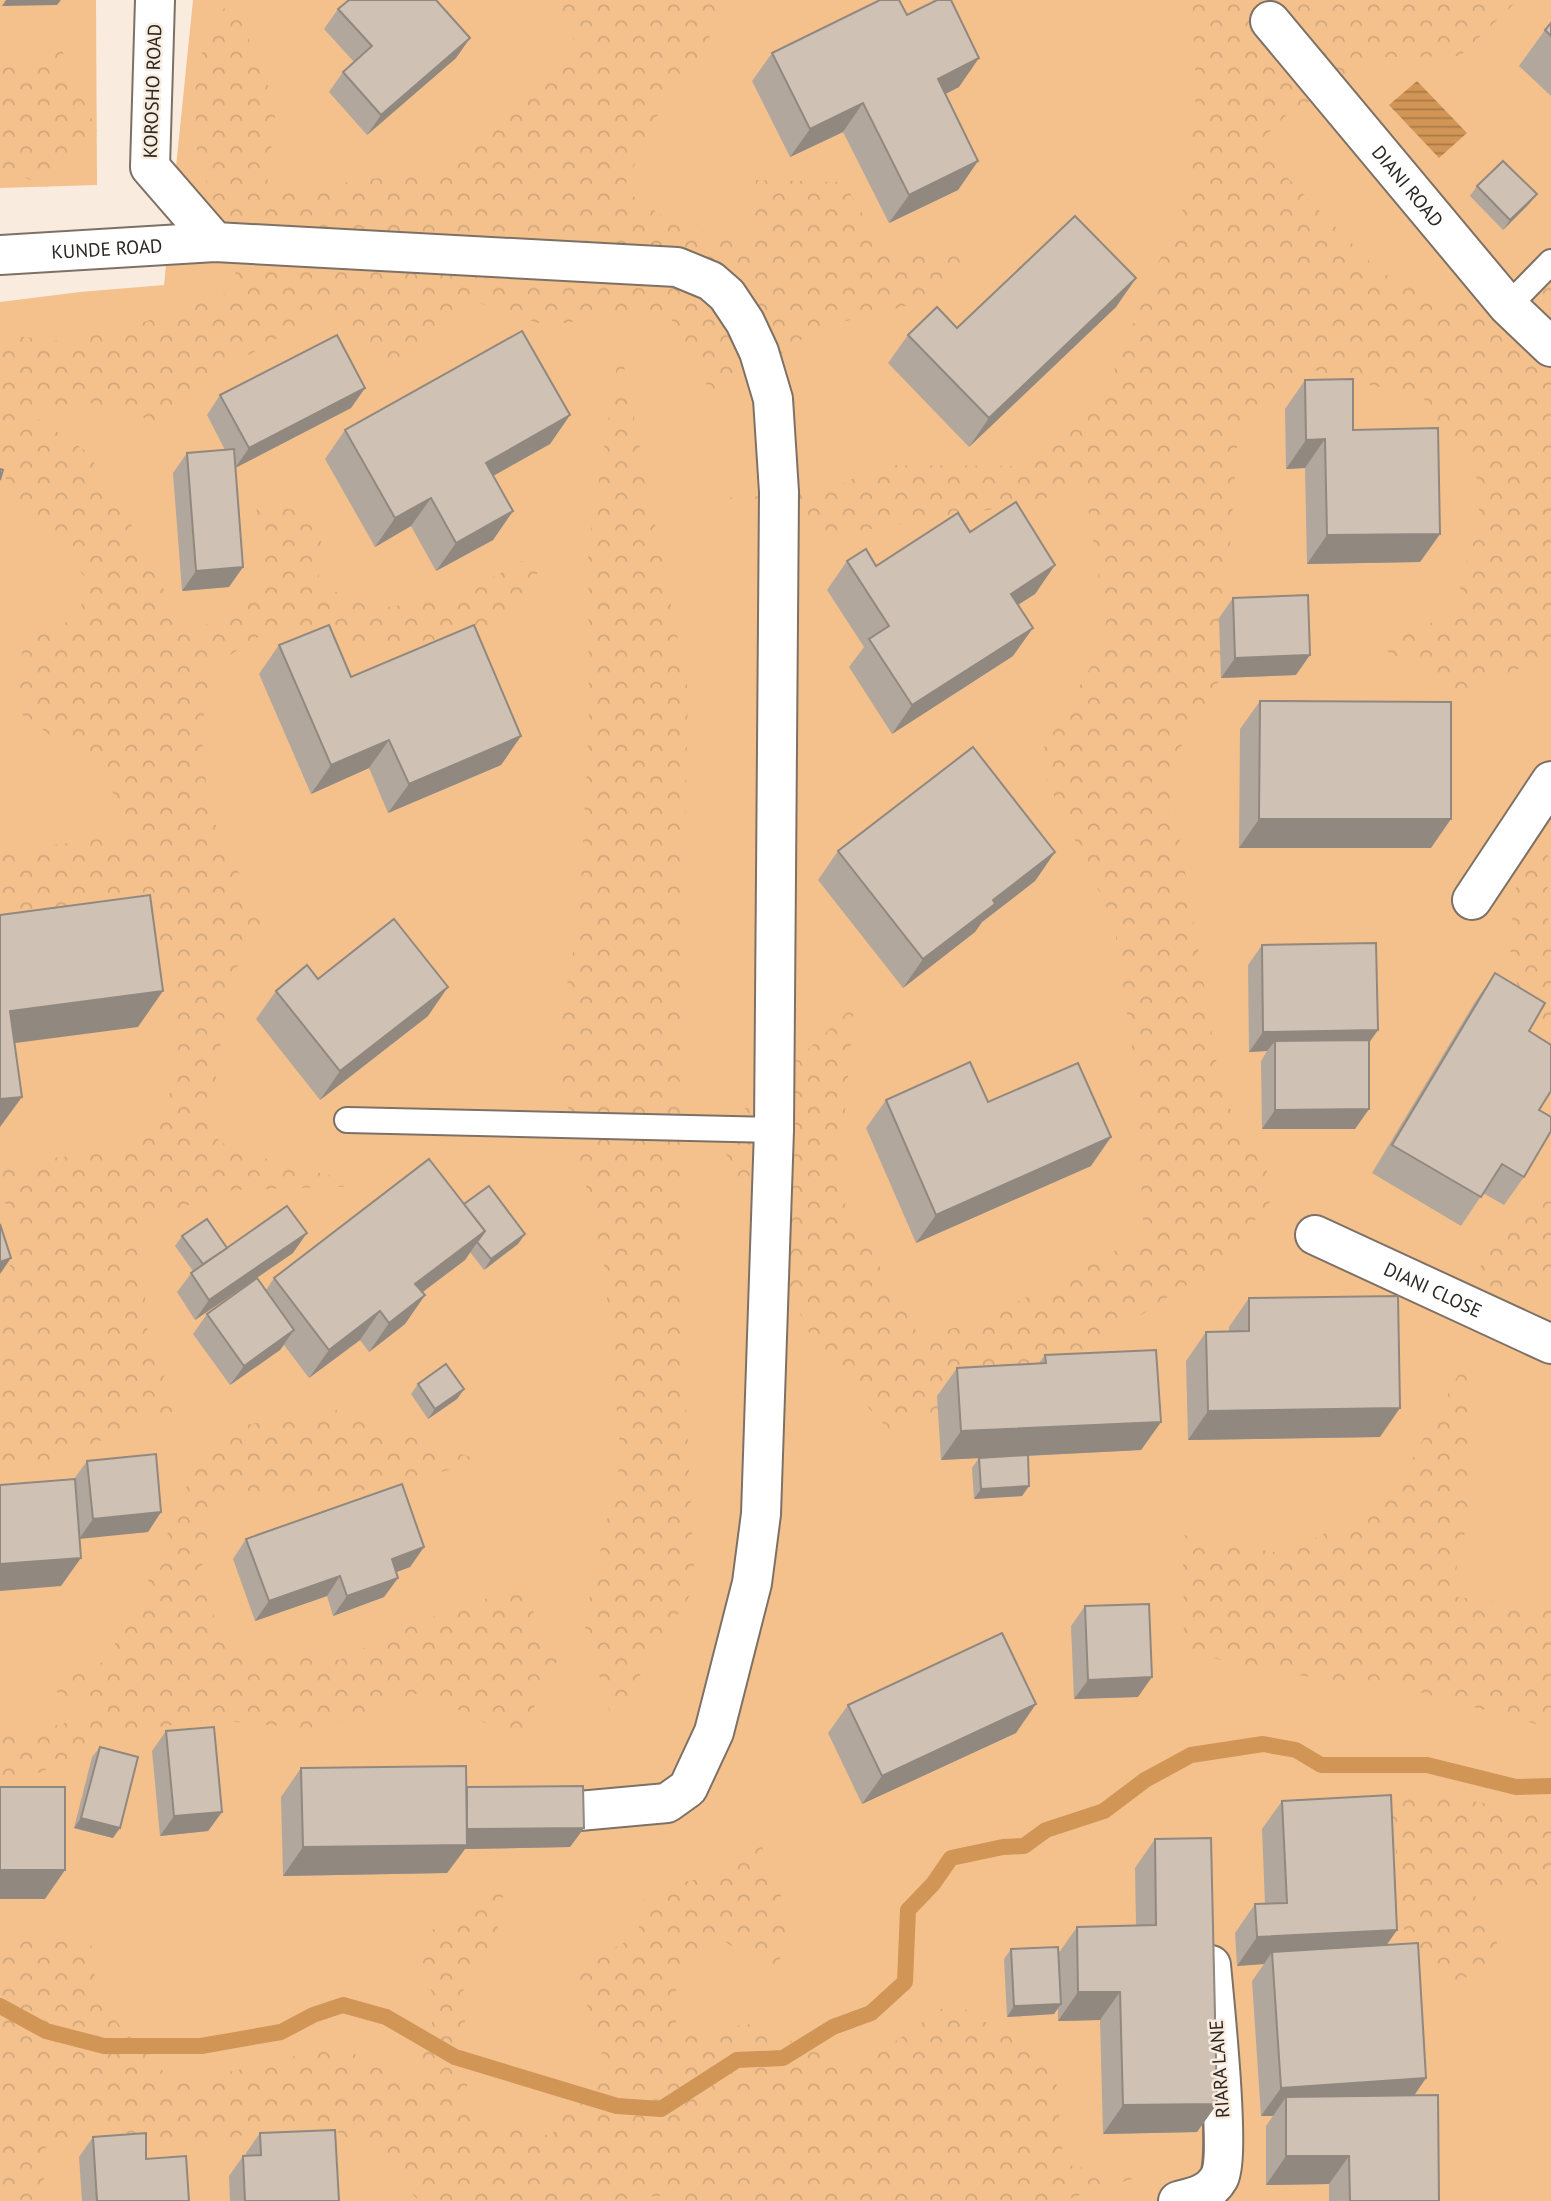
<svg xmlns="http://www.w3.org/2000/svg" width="1551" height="2201" viewBox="0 0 1551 2201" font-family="'PT Sans',sans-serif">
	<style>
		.green { fill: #f4c18d }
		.forest { fill: url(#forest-crowns) }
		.water { fill: url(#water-rules) }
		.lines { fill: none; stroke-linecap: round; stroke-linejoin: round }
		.stream { stroke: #d19556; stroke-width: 16 }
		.lane-casing { stroke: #7d7165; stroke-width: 28 }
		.street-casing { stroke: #7d7165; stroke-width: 42 }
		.lane { stroke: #fff; stroke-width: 24 }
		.street { stroke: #fff; stroke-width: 38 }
		.wall { fill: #b2a79c }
		.shaded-wall { fill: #91887f }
		.building { fill: #cfc2b5; stroke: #91887f; stroke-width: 2 }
		.labels { text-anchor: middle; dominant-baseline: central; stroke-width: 5; stroke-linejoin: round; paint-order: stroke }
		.street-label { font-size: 19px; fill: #2b2621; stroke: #f9ecdf }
	</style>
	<defs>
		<pattern id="forest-crowns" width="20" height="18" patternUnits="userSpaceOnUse" patternTransform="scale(1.75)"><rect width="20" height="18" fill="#f4c18d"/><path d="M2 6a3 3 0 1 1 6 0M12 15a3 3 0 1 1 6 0" fill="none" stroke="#d1a679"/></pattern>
		<pattern id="water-rules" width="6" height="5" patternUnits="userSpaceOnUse" patternTransform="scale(1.75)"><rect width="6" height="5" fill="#d19556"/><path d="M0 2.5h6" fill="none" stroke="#aa7947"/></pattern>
	</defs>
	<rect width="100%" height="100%" fill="#f9ecdf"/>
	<g class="green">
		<polygon points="0,0 96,0 97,185 0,188"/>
		<polygon points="193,0 1551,0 1551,2201 0,2201 0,302 80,292 164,285"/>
	</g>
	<g class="forest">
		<polygon points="228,0 233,0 276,106 267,185 334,184 431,171 581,53 553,0 726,0 697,65 661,108 623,189 677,226 750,240 756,180 843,182 883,247 988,249 914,304 818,328 715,400 668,313 607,316 547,326 473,301 383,369 333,310 276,339 223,370 158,422 90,403 29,413 87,452 124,508 152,571 190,629 241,615 266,574 255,499 323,519 318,584 374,609 459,597 555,542 511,621 429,641 352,651 275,627 214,665 201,730 209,811 263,923 230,979 208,1132 231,1149 367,1186 232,1190 139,1222 148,1334 177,1410 44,1463 0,1473 0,1282 23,1244 0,1190 0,1169 53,1158 114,1151 165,1117 178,1051 172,967 135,909 0,910 0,852 136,834 101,772 14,709 25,633 79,619 85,577 13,497 0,463 0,334 67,342 133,326 240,288 197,152 195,67"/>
		<polygon points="1192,0 1518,0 1460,56 1385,57 1287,114 1256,146 1379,271 1451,308 1523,262 1551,260 1551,653 1467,694 1375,645 1454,614 1484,489 1424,399 1310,369 1238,432 1221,678 1168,769 1222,1095 1279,1191 1218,1264 1120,1329 1025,1384 890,1431 819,1354 717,1135 854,1006 838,1192 921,1340 1002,1310 1144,1236 1136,1074 1114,923 1037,760 1108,637 1085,488 1013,506 828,536 725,498 826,492 879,465 1016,466 1076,420 1112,376 1155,270 1189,196 1196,88"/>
		<polygon points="61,48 97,131 47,187 0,167 0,68 9,67"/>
		<polygon points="620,346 688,691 681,1031 681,1306 695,1587 612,1720 584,1623 621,1459 604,1264 555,1050 579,920 589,727 588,550"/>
		<polygon points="1549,827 1547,918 1551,922 1551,1044 1520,999 1509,944 1516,888"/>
		<polygon points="1551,1179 1551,1291 1473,1285 1490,1243 1531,1214"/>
		<polygon points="1466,1361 1472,1502 1450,1596 1551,1609 1551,1728 1411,1690 1282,1673 1184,1652 1183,1535 1284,1554 1390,1500"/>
		<polygon points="337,1410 484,1462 341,1495 218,1490 199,1580 228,1650 340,1660 412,1624 520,1587 559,1657 518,1739 421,1692 318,1729 210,1720 122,1732 0,1792 0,1731 33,1731 98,1715 48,1687 105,1661 140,1601 199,1456 245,1425"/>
		<polygon points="1364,1791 1462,1799 1551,1816 1551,1890 1471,1887 1507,1964 1439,1986 1404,1929 1394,1833"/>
		<polygon points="762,1846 788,1915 777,1977 711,1932 676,1985 676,2033 752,2024 857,2069 952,2001 1055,2065 1063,2164 1136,2178 1060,2201 669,2201 667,2195 600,2201 419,2201 377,2155 311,2117 205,2145 92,2128 45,2148 43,2201 0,2201 0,1939 91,1943 98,2002 176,2085 340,2045 414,2089 436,2007 416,1939 466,1911 505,1882 495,1946 463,1970 468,2116 551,2136 603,2058 576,1968 637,1936 647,1888 700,1879"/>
	</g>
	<polygon class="water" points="1417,81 1467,133 1439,158 1389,105"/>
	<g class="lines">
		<polyline class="stream" points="0,2006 46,2031 104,2046 201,2046 281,2032 313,2015 343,2005 386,2017 455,2057 617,2106 661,2109 737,2060 783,2058 833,2027 871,2013 905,1982 908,1910 933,1884 951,1858 1003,1847 1024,1846 1046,1830 1104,1811 1145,1780 1191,1755 1263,1744 1296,1750 1321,1765 1427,1765 1516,1787 1551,1786"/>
		<g class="lane-casing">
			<g id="lane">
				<polyline points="1508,306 1551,262"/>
				<polyline points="347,1120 774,1130"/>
			</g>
		</g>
		<g class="street-casing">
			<g id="street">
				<polyline points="155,0 150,167 215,242"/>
				<path id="s1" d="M1270,21L1508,306L1551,347"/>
				<path id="s2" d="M0,255L215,242L677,267L711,281L727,295L745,322L759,352L773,399L779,492L774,1130L761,1514L752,1583L714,1732L688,1788L667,1803L579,1811"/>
				<polyline points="1472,900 1551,781"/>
				<path id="s3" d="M1315,1235L1551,1344"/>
				<path d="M1178,2201C1194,2197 1210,2194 1219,2178C1231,2157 1214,1999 1211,1965"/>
			</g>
		</g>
		<use href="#lane" class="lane"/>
		<use href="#street" class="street"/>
	</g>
	<g class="wall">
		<polygon points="338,9 470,38 456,58 367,135 329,92 343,72 354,62 324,29"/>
		<polygon points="907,15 959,87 945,94 978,161 958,190 889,223 843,132 790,157 752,81 772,53"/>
		<polygon points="1551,23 1551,96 1519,66 1545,30"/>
		<polygon points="1477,186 1529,204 1503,230 1470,196"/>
		<polygon points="1136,278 1116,307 969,447 888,363 908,335 957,328"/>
		<polygon points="1305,380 1353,430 1440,534 1420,562 1307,564 1305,468 1286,469 1285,409"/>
		<polygon points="365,388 351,408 235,468 243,567 229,587 182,591 173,473 187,453 225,450 207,415 220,395"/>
		<polygon points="570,415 550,444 493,476 513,511 493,540 436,571 411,526 375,547 325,459 345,430"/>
		<polygon points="970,532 1055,565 1035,594 1018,605 1013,656 892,734 849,667 864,647 827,590 847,561 876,566"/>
		<polygon points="1233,598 1296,675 1221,678 1219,618"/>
		<polygon points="279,645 351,677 521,736 501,765 388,813 369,768 311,794 259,674"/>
		<polygon points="1260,701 1431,848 1239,848 1240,729"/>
		<polygon points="838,851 1055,852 1035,881 982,922 975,932 903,988 818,880"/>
		<polygon points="1262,945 1378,1030 1369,1042 1369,1109 1355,1129 1262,1129 1261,1061 1267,1051 1249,1052 1248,965"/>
		<polygon points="1495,973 1529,1031 1539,1110 1524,1177 1504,1205 1483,1193 1461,1226 1372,1173 1475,1002"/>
		<polygon points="276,991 428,1016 320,1100 256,1019"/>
		<polygon points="886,1100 988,1102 1091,1166 916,1243 866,1128"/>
		<polygon points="464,1204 525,1234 518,1244 484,1270 470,1252 465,1260 422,1292 425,1295 405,1324 369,1352 360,1340 309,1378 284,1345 280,1350 230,1385 193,1334 207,1314 266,1290 274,1278"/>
		<polygon points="182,1236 226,1248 293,1253 195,1320 177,1292 193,1271 175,1246"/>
		<polygon points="1249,1298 1380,1437 1188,1440 1186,1361 1206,1332 1229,1331 1229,1327"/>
		<polygon points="1045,1355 1161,1422 1141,1450 1028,1456 1029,1486 1022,1496 974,1499 972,1468 979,1458 1008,1456 941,1460 937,1396 957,1368 1039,1363"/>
		<polygon points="418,1384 464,1389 457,1399 428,1419 411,1394"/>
		<polygon points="87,1461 161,1512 148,1532 80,1538 61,1586 74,1479"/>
		<polygon points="246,1539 424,1547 410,1567 396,1572 398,1578 384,1597 333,1616 327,1596 255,1621 233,1559"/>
		<polygon points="1085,1606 1138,1697 1074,1699 1071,1626"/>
		<polygon points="848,1705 1016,1733 862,1804 828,1733"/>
		<polygon points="166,1731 222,1812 208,1831 160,1836 152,1751"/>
		<polygon points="100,1747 113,1838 74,1828 92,1757"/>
		<polygon points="301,1768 467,1787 584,1828 570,1847 465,1849 447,1873 283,1876 281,1797"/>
		<polygon points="1282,1801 1397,1930 1387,1945 1426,2078 1414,2096 1439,2201 1329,2201 1329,2184 1266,2185 1266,2126 1273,2116 1261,2116 1252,1981 1264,1964 1237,1966 1235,1933 1255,1904 1265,1904 1262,1829"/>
		<polygon points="1155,1839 1217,2104 1197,2132 1103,2134 1100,2020 1058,2021 1058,2008 1054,2014 1007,2017 1004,1959 1011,1949 1058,1954 1077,1927 1136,1926 1135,1868"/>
		<polygon points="260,2133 339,2201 230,2201 229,2176 243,2156 246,2156 246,2153"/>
		<polygon points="93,2137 146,2159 189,2201 82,2201 79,2157"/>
	</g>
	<g class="shaded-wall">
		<polygon points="6,0 61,0 57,5 2,6"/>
		<polygon points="470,38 456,58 367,135 381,115"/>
		<polygon points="979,58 959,87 918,108 938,79"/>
		<polygon points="863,103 843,132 790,157 810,129"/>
		<polygon points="978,161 958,190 889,223 909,195"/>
		<polygon points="1537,194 1529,204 1503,230 1510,220"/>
		<polygon points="1136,278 1116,307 969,447 989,418"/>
		<polygon points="365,388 351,408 235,468 249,448"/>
		<polygon points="570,415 550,444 466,491 486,463"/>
		<polygon points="1325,439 1305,468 1286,469 1306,440"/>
		<polygon points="431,498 411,526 375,547 395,518"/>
		<polygon points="513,511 493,540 436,571 456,543"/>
		<polygon points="1440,534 1420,562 1307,564 1327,535"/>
		<polygon points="1055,565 1035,594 991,622 1011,594"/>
		<polygon points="243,567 229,587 182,591 196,571"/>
		<polygon points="1033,628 1013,656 892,734 912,705"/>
		<polygon points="1310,655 1296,675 1221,678 1235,658"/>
		<polygon points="521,736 501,765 388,813 409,784"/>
		<polygon points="389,740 369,768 311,794 331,765"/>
		<polygon points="1259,819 1451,819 1431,848 1239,848"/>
		<polygon points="1055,852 1035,881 982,922 975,932 903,988 923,959 993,900"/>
		<polygon points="448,987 428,1016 320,1100 340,1071"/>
		<polygon points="163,991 138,1027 0,1045 10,1011"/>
		<polygon points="1378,1030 1364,1050 1275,1041 1267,1051 1249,1052 1263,1032"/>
		<polygon points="22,1097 0,1127 0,1099"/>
		<polygon points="1369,1109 1355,1129 1262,1129 1275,1110"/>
		<polygon points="1111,1137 1091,1166 916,1243 936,1215"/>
		<polygon points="485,1231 465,1260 395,1313 415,1284"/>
		<polygon points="307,1233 293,1253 195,1320 209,1300"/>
		<polygon points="525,1234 518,1244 484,1270 491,1259"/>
		<polygon points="11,1258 0,1274 0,1262"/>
		<polygon points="425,1295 405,1324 369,1352 389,1323"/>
		<polygon points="380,1311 360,1340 309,1378 329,1350"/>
		<polygon points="294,1330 280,1350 230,1385 244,1366"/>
		<polygon points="464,1389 457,1399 428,1419 435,1409"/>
		<polygon points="1400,1408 1380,1437 1188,1440 1208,1411"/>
		<polygon points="1161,1422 1141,1450 941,1460 961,1431"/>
		<polygon points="1029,1486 1022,1496 974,1499 981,1489"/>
		<polygon points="161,1512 148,1532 79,1539 93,1519"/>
		<polygon points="424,1547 410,1567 378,1579 392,1559"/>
		<polygon points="81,1558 61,1586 0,1591 0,1564"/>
		<polygon points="340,1576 327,1596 255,1621 269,1601"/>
		<polygon points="398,1578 384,1597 333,1616 347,1596"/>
		<polygon points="1152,1677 1138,1697 1074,1699 1088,1680"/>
		<polygon points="1036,1704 1016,1733 862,1804 882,1776"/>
		<polygon points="222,1812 208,1831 160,1836 174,1816"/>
		<polygon points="81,1818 120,1828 113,1838 74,1828"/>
		<polygon points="584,1828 570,1847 465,1849 447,1873 283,1876 303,1847 467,1829"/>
		<polygon points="0,1870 65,1870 45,1899 0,1899"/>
		<polygon points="1397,1930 1377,1958 1272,1952 1264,1964 1237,1966 1257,1937"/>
		<polygon points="1078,1992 1120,1992 1100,2020 1058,2021"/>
		<polygon points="1061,2004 1054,2014 1007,2017 1014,2006"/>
		<polygon points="1426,2078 1406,2107 1286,2097 1273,2116 1261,2116 1281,2088"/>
		<polygon points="1217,2104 1197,2132 1103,2134 1123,2105"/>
		<polygon points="1286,2156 1349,2156 1329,2184 1266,2185"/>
	</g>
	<g class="building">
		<polygon points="349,0 436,0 470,38 381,115 343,72 372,46 338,9"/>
		<polygon points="880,0 899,0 907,15 937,0 951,0 979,58 938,79 978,161 909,195 863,103 810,129 772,53"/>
		<polygon points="1551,23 1551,36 1545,30"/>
		<polygon points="1503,161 1537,194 1510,220 1477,186"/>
		<polygon points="1075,216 1136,278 989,418 908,335 937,307 957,328"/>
		<polygon points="522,331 570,415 486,463 513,511 456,543 431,498 395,518 345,430"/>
		<polygon points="337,335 365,388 249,448 220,395"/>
		<polygon points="1353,379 1353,430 1438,428 1440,534 1327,535 1325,439 1306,440 1305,380"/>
		<polygon points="234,449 243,567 196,571 187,453"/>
		<polygon points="0,469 3,470 0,480"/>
		<polygon points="1016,502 1055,565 1011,594 1033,628 912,705 869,639 889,626 847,561 866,549 876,566 958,513 970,532"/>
		<polygon points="1308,595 1310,655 1235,658 1233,598"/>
		<polygon points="329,625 351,677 474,625 521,736 409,784 389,740 331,765 279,645"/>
		<polygon points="1260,701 1451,702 1451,819 1259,819"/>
		<polygon points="973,747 1055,852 993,900 995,904 923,959 838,851"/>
		<polygon points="150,895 163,991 10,1011 22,1097 0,1099 0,915"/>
		<polygon points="394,919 448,987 340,1071 276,991 307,965 318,979"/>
		<polygon points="1376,943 1378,1030 1263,1032 1262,945"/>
		<polygon points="1495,973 1545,1003 1529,1031 1551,1045 1551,1091 1539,1110 1551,1117 1551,1131 1524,1177 1502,1164 1481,1197 1392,1145"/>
		<polygon points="1369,1040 1369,1109 1275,1110 1275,1041"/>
		<polygon points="970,1062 988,1102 1078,1063 1111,1137 936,1215 886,1100"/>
		<polygon points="429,1159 485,1231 415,1284 425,1295 389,1323 380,1311 329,1350 274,1278"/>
		<polygon points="489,1186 525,1234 491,1259 477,1242 485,1231 464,1204"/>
		<polygon points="287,1206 307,1233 209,1300 191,1273"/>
		<polygon points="207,1219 227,1248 203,1264 182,1236"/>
		<polygon points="0,1224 11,1258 0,1262"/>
		<polygon points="257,1278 294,1330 244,1366 207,1314"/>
		<polygon points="1398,1296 1400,1408 1208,1411 1206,1332 1249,1331 1249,1298"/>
		<polygon points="1156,1350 1161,1422 961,1431 957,1368 1046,1363 1045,1355"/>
		<polygon points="446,1364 464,1389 435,1409 418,1384"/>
		<polygon points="156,1454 161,1512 93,1519 87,1461"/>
		<polygon points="1028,1455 1029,1486 981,1489 979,1458"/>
		<polygon points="75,1479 81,1558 0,1564 0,1485"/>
		<polygon points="402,1484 424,1547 392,1559 398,1578 347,1596 340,1576 269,1601 246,1539"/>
		<polygon points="1149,1604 1152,1677 1088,1680 1085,1606"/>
		<polygon points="1002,1633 1036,1704 882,1776 848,1705"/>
		<polygon points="214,1727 222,1812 174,1816 166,1731"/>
		<polygon points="100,1747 138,1757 120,1828 81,1818"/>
		<polygon points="466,1766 467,1845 303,1847 301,1768"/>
		<polygon points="583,1786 584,1828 467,1829 467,1787"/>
		<rect x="0" y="1787" width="65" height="83"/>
		<polygon points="1391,1795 1397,1930 1257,1937 1255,1904 1287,1903 1282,1801"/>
		<polygon points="1211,1838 1217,2104 1123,2105 1120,1992 1078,1992 1077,1927 1156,1925 1155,1839"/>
		<polygon points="1418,1943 1426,2078 1281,2088 1272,1952"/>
		<polygon points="1058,1947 1061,2004 1014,2006 1011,1949"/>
		<polygon points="1438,2095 1439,2201 1350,2201 1349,2156 1286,2156 1286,2097"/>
		<polygon points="335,2130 339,2201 245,2201 243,2156 261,2155 260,2133"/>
		<polygon points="146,2133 146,2159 186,2156 189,2201 97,2201 93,2137"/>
	</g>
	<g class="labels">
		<g class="street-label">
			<text transform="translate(152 91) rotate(-88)">KOROSHO ROAD</text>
			<text stroke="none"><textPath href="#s1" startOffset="215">DIANI ROAD</textPath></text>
			<text stroke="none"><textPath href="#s2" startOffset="107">KUNDE ROAD</textPath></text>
			<text stroke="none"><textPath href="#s3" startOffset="130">DIANI CLOSE</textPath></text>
			<text transform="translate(1219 2069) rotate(-94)">RIARA LANE</text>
		</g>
	</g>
</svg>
